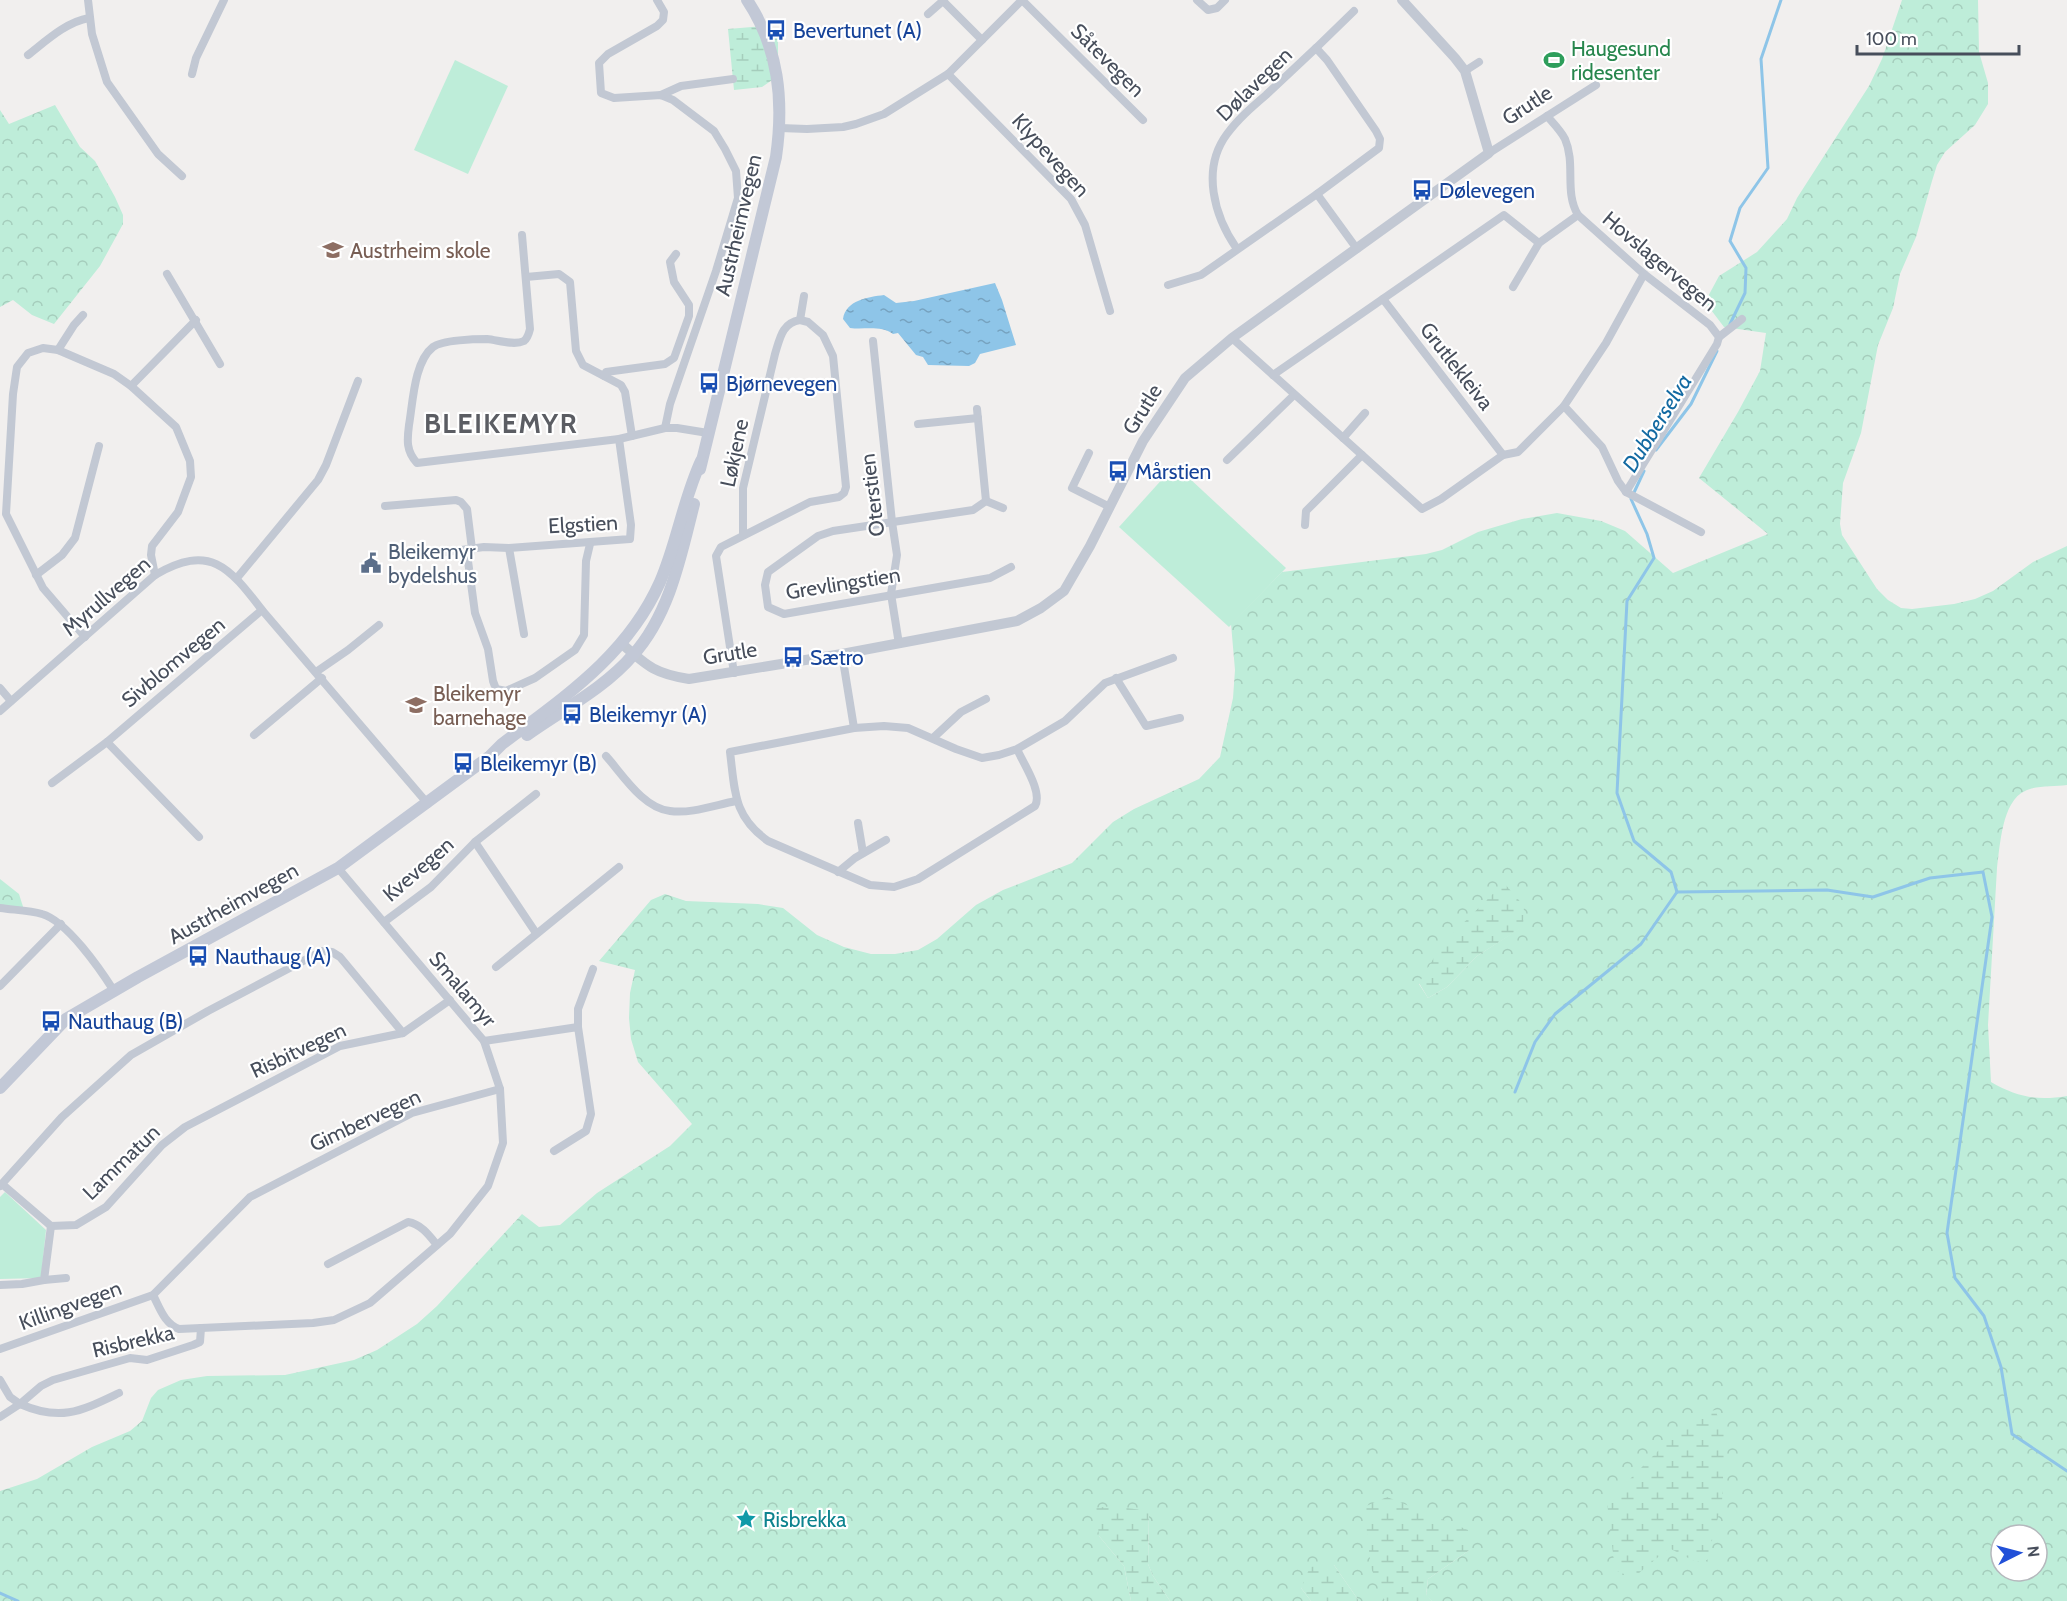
<svg xmlns="http://www.w3.org/2000/svg" width="2067" height="1601" viewBox="0 0 2067 1601" font-family="Cabin,sans-serif">
	<style>
		.green { fill: #beedd9 }
		.forest { fill: url(#forest-crowns); fill-rule: evenodd }
		.wetland { fill: url(#wetland-marsh) }
		.water { fill: url(#water-ripples) }
		.lines { fill: none; stroke-linecap: round; stroke-linejoin: round }
		.stream { stroke: #8ec5e8; stroke-width: 3 }
		.minor { stroke: #c2c8d3; stroke-width: 8 }
		.tertiary { stroke: #c2c8d3; stroke-width: 10 }
		.secondary { stroke: #c2c8d6; stroke-width: 12 }
		.labels { text-anchor: middle; dominant-baseline: central; stroke-width: 4.5; stroke-linejoin: round; paint-order: stroke }
		.transit-label { font-size: 21px; fill: #164399; stroke: #fff; text-anchor: start }
		.leisure-label { font-size: 21px; fill: #27864d; stroke: #fff; text-anchor: start }
		.street-label { font-size: 21px; fill: #474e5b; stroke: #fff }
		.education-label { font-size: 21px; fill: #785e54; stroke: #fff; text-anchor: start }
		.service-label { font-size: 21px; fill: #4e5e75; stroke: #fff; text-anchor: start }
		.culture-label { font-size: 21px; fill: #0d838f; stroke: #fff; text-anchor: start }
		.water-label { font-size: 22px; font-style: italic; fill: #136aa2; stroke: #fff }
		.district-label { font-size: 27px; font-weight: bold; letter-spacing: 1.5px; fill: #5b5d63; stroke: #fff }
	</style>
	<defs>
		<pattern id="forest-crowns" width="20" height="18" patternUnits="userSpaceOnUse" patternTransform="scale(1.5)"><rect width="20" height="18" fill="#beedd9"/><path d="M2 6a3 3 0 1 1 6 0M12 15a3 3 0 1 1 6 0" fill="none" stroke="#a5cdbc"/></pattern>
		<pattern id="wetland-marsh" width="20" height="14" patternUnits="userSpaceOnUse" patternTransform="scale(1.5)"><rect width="20" height="14" fill="#beedd9"/><path d="M1 5h8M5 5V1M11 12h8M15 12V8" fill="none" stroke="#a5cdbc"/></pattern>
		<pattern id="water-ripples" width="26" height="14" patternUnits="userSpaceOnUse" patternTransform="scale(1.5)"><rect width="26" height="14" fill="#8ec5e8"/><path d="M2 4q2-2 4 0t4 0M15 11q2-2 4 0t4 0" fill="none" stroke="#76a2bf"/></pattern>
	</defs>
	<rect width="100%" height="100%" fill="#f1efee"/>
	<g class="green">
		<polygon points="455,60 508,86 468,174 414,150"/>
		<polygon points="1175,465 1286,568 1229,627 1119,527"/>
		<polygon points="5,1192 46,1230 41,1278 0,1279 0,1197"/>
	</g>
	<g class="forest">
		<path d="M1902,0H1978L1979,52L1988,83V104L1975,125L1945,152L1937,165L1932,181L1916,237L1900,274L1893,308L1878,345L1861,433L1843,483L1840,524L1842,535L1877,589L1888,600L1901,608L1912,609L1954,604L1975,599L1993,591L2033,562L2067,546V785C2054,787 2036,785 2025,791C2002,801 2000,846 1997,868L1988,1025L1991,1082C2017,1097 2037,1101 2067,1096V1601H1432L1426,1596L1428,1579L1471,1549L1386,1599L1385,1601H1359L1334,1565L1301,1588L1311,1601H1170L1153,1576L1148,1564L1149,1511L1099,1536L1124,1566L1131,1601H0V1491L37,1479L92,1447L130,1431L142,1421L151,1398L158,1390L181,1380L207,1376L285,1375L354,1360L377,1350L417,1324L437,1306L522,1214L539,1227L560,1225L597,1193L670,1146L692,1124L638,1062L631,1039L629,1018L630,993L635,970L599,961L651,900L665,894L686,901L758,904L783,908L817,935L844,947L871,954H895L918,950L937,939L976,905L1003,890L1072,863L1113,822L1134,809L1199,779L1220,757L1233,698L1235,670L1231,624L1282,572L1426,554L1442,550L1478,532L1522,519L1557,513L1601,521L1625,531L1673,573L1768,534L1699,478L1738,412L1760,371L1766,333L1724,327L1705,302L1719,276L1757,252L1787,219L1797,198L1869,86L1882,59ZM1522,927L1477,956L1447,987L1428,998L1419,984ZM2001,1535H2037V1571H2001Z"/>
		<polygon points="55,105 80,147 95,161 115,197 123,215 123,224 100,266 54,324 32,315 13,300 0,307 0,110 9,124"/>
		<polygon points="0,879 19,894 25,913 0,908"/>
	</g>
	<g class="wetland">
		<polygon points="765,26 778,36 778,76 762,87 734,90 728,29"/>
		<polygon points="1504,883 1524,906 1523,927 1477,956 1447,987 1428,998 1419,983 1442,944"/>
		<polygon points="1715,1410 1725,1433 1722,1502 1707,1560 1696,1562 1669,1548 1633,1578 1615,1570 1607,1502 1692,1417"/>
		<polygon points="1387,1497 1468,1530 1471,1549 1428,1579 1426,1595 1432,1601 1385,1601 1371,1568 1364,1507"/>
		<polygon points="1112,1506 1149,1511 1148,1564 1153,1576 1170,1601 1131,1601 1124,1566 1099,1536 1096,1508"/>
		<polygon points="1334,1565 1359,1601 1311,1601 1301,1588 1310,1567"/>
	</g>
	<path class="water" d="M995,283L1002,300L1016,345L980,354L975,363L969,366L928,365L923,357L916,355L898,333L893,334C881,325 864,330 850,328L843,319C846,300 868,297 884,295L896,303L914,301Z"/>
	<g class="lines">
		<g class="stream">
			<polyline points="1730,324 1745,293 1746,268 1730,241 1740,208 1768,168 1761,59 1781,0"/>
			<polyline points="1656,450 1691,404 1717,351"/>
			<polyline points="1644,471 1631,499 1647,534 1654,558 1627,601 1617,793 1634,841 1671,872 1677,892"/>
			<polyline points="1677,892 1827,890 1873,897 1930,878 1983,872 1992,917 1947,1233 1955,1278 1984,1316 2001,1367 2012,1434 2067,1471"/>
			<polyline points="1515,1092 1535,1042 1555,1014 1641,944 1677,892"/>
			<polyline points="0,1593 18,1601"/>
		</g>
		<g class="minor">
			<polyline points="88,0 92,34 107,82 158,154 182,176"/>
			<polyline points="657,0 664,12 663,20 657,26 608,54 599,63 601,93 614,98 661,95 673,100 714,131 725,149 736,171 738,198 716,271 670,404 665,428"/>
			<polyline points="1197,0 1208,10 1217,8 1225,0"/>
			<polyline points="943,1 982,40"/>
			<polyline points="928,14 944,0"/>
			<polyline points="1316,48 1354,11"/>
			<path d="M28,55C46,41 66,22 89,18"/>
			<polyline points="1465,71 1479,62"/>
			<polyline points="192,74 196,58 224,0"/>
			<polyline points="948,74 1071,199 1085,225 1110,311"/>
			<polyline points="661,95 681,86 733,79"/>
			<path d="M1547,116C1553,123 1561,131 1565,139C1576,164 1564,192 1578,215L1644,274L1710,325L1719,337L1717,344L1626,492L1701,532"/>
			<polyline points="780,128 807,129 843,127 856,124 884,114 948,74 1022,0 1143,120"/>
			<polyline points="1489,153 1596,85"/>
			<polyline points="1317,194 1357,249"/>
			<path d="M522,235L530,329C529,333 528,338 524,341C514,346 498,340 487,339C476,339 442,340 433,347C414,362 413,402 409,425C407,440 406,451 417,463L619,439L665,428H677L708,433"/>
			<polyline points="167,274 220,364"/>
			<polyline points="526,277 559,274 570,282 576,351 583,365 621,385 625,392 632,436"/>
			<path d="M1168,285L1201,275L1317,194L1379,148L1380,139L1376,131L1327,60L1316,48C1299,64 1283,79 1266,95C1252,107 1238,119 1227,134C1201,169 1214,216 1237,249"/>
			<polyline points="1513,287 1539,243 1578,215"/>
			<polyline points="1383,299 1503,455"/>
			<polyline points="800,320 804,296"/>
			<polyline points="1719,337 1742,319"/>
			<polyline points="1232,338 1422,509 1441,499 1503,455 1518,452 1564,406"/>
			<polyline points="873,341 892,522 897,555 891,594 899,644"/>
			<polyline points="58,350 74,325 83,315"/>
			<polyline points="1273,375 1504,215 1539,243"/>
			<polyline points="604,376 606,372 665,364 674,358 689,316 689,305 674,282 670,262 676,254"/>
			<polyline points="131,386 196,320"/>
			<polyline points="977,409 986,501 973,510 833,531 818,536 768,572 765,585 768,607 784,614 990,578 1011,567"/>
			<polyline points="918,424 978,418"/>
			<polyline points="1343,438 1365,413"/>
			<polyline points="1089,453 1072,488 1110,507"/>
			<polyline points="1227,460 1294,395"/>
			<polyline points="1626,492 1618,481 1602,447 1564,406 1606,343 1644,274"/>
			<polyline points="986,501 1003,508"/>
			<polyline points="385,506 456,500 461,502 467,509 472,549 468,561 475,613 488,649 493,681 496,689 506,691 535,678 575,650 584,635 586,561 590,544"/>
			<polyline points="1305,525 1306,511 1362,455"/>
			<polyline points="509,548 524,634"/>
			<polyline points="408,557 484,547 509,548 630,539 631,525 619,439"/>
			<polyline points="36,575 62,555 75,538 99,446"/>
			<polyline points="237,578 318,480 326,465 358,381"/>
			<polyline points="85,637 43,588 6,514 13,394 17,367 28,353 43,348 58,350 114,374 131,386 176,427 190,461 191,477 178,512 152,546 151,555 155,575"/>
			<polyline points="842,654 854,728"/>
			<polyline points="316,672 348,650 379,625"/>
			<path d="M734,673L716,556L721,547L810,502L839,497L844,493L846,487L833,356L823,335L808,322L800,320C782,323 780,338 775,354L743,488V535"/>
			<polyline points="1116,678 1146,726 1180,718"/>
			<polyline points="0,688 11,701"/>
			<path d="M0,711L155,575C210,543 229,567 262,610L428,804"/>
			<polyline points="254,735 322,678"/>
			<polyline points="933,738 961,712 986,699"/>
			<polyline points="107,742 199,837"/>
			<path d="M1017,749C1023,763 1043,792 1035,806L918,879L894,887L870,885L768,841C733,816 735,791 730,752L854,728L884,726L908,728L956,749L982,758L999,755L1017,749L1065,721L1105,683L1173,658"/>
			<path d="M606,756C623,775 643,808 670,811C691,814 715,805 736,801"/>
			<polyline points="52,783 107,742 262,610"/>
			<polyline points="858,823 863,853"/>
			<polyline points="475,842 536,933"/>
			<polyline points="838,872 855,858 886,840"/>
			<path d="M0,908C13,910 29,910 42,914C67,921 100,969 114,991"/>
			<polyline points="384,922 431,887 475,842 536,794"/>
			<polyline points="496,967 619,867"/>
			<polyline points="0,986 61,924"/>
			<polyline points="578,1027 578,1009 593,969"/>
			<polyline points="484,1041 578,1027 591,1114 586,1131 554,1151"/>
			<polyline points="2,1184 51,1226 76,1225 106,1207 162,1145 185,1127 340,1046 403,1033 450,1000"/>
			<polyline points="0,1186 62,1117 131,1055 208,1011 322,951 332,952 340,957 403,1033"/>
			<path d="M328,1264L408,1222C421,1224 429,1235 437,1245"/>
			<polyline points="44,1280 66,1278"/>
			<polyline points="0,1285 22,1284 44,1280 51,1226"/>
			<path d="M153,1295C160,1308 164,1323 179,1329L313,1323L334,1320L370,1303L450,1234L488,1186L503,1143L500,1089L484,1041L338,868"/>
			<polyline points="0,1349 153,1295 250,1197 412,1113 500,1089"/>
			<polyline points="0,1380 10,1397 20,1404 0,1417"/>
			<path d="M119,1393C81,1411 61,1422 20,1404L41,1386L53,1380L130,1358L147,1360L193,1345L200,1342L201,1328"/>
		</g>
		<path class="tertiary" d="M622,644C647,666 655,674 689,679L842,654L1017,621L1041,608L1064,591L1090,546L1143,441L1185,378L1232,338L1489,153L1465,71L1455,58L1402,0"/>
		<g class="secondary">
			<path d="M700,469L776,157C784,101 779,48 747,0"/>
			<path d="M527,735C562,710 605,688 633,655C670,614 681,555 694,504"/>
			<path d="M0,1088L66,1019L138,977L338,868L490,756L502,744C564,697 627,656 660,582C677,543 683,500 701,461"/>
		</g>
	</g>
	<defs>
		<g id="bus-bare" transform="scale(1.62)"><path d="M-5-6H5V4H4V6H2V4H-2V6H-4V4H-5ZM-3.5-4V0h7V-4ZM-3.5 1.2v1.5H-2V1.2ZM2 1.2v1.5H3.5V1.2Z" fill="#1a4fb4" stroke="#fff" stroke-width="2.5" paint-order="stroke"/></g>
		<g id="stadium-bare" transform="scale(1.62)"><path d="M0-5a6.5 5 0 1 0 0 10a6.5 5 0 1 0 0-10ZM-3.5-1.8h7v3.6h-7Z" fill="#2e9e5b" stroke="#fff" stroke-width="2.5" paint-order="stroke"/></g>
		<g id="school-bare" transform="scale(1.62)"><path d="M0-5L7-2L0 1L-7-2ZM-4 1L0 2.5L4 1V4Q0 6-4 4Z" fill="#8d6e63" stroke="#fff" stroke-width="2.5" paint-order="stroke"/></g>
		<g id="civic-bare" transform="scale(1.62)"><path d="M-.6-6.5H3V-4.5H.6V-3L4-1V1h2V6H-6V1h2V-1L-.6-3ZM-1.2 2.5V6h2.4V2.5Z" fill="#5c6f8a" stroke="#fff" stroke-width="2.5" paint-order="stroke"/></g>
		<g id="sight-bare" transform="scale(1.62)"><path d="M0-6L1.8-2.2L6-1.7L2.9 1.2L3.7 5.4L0 3.3L-3.7 5.4L-2.9 1.2L-6-1.7L-1.8-2.2Z" fill="#0f9aa8" stroke="#fff" stroke-width="2.5" paint-order="stroke"/></g>
	</defs>
	<g fill-rule="evenodd">
		<use href="#bus-bare" x="776" y="30"/>
		<use href="#stadium-bare" x="1554" y="60"/>
		<use href="#bus-bare" x="1422" y="190"/>
		<use href="#school-bare" x="333" y="250"/>
		<use href="#bus-bare" x="709" y="383"/>
		<use href="#bus-bare" x="1118" y="471"/>
		<use href="#civic-bare" x="371" y="563"/>
		<use href="#bus-bare" x="793" y="657"/>
		<use href="#school-bare" x="416" y="705"/>
		<use href="#bus-bare" x="572" y="714"/>
		<use href="#bus-bare" x="463" y="763"/>
		<use href="#bus-bare" x="198" y="956"/>
		<use href="#bus-bare" x="51" y="1021"/>
		<use href="#sight-bare" x="746" y="1519"/>
	</g>
	<g class="labels">
		<g class="transit-label">
			<text x="793" y="30">Bevertunet (A)</text>
			<text x="1439" y="190">Dølevegen</text>
			<text x="726" y="383">Bjørnevegen</text>
			<text x="1135" y="471">Mårstien</text>
			<text x="810" y="657">Sætro</text>
			<text x="589" y="714">Bleikemyr (A)</text>
			<text x="480" y="763">Bleikemyr (B)</text>
			<text x="215" y="956">Nauthaug (A)</text>
			<text x="68" y="1021">Nauthaug (B)</text>
		</g>
		<g class="leisure-label">
			<text x="1571" y="48">Haugesund<tspan x="1571" dy="24">ridesenter</tspan></text>
		</g>
		<g class="street-label">
			<text transform="translate(1108 60) rotate(45)">Såtevegen</text>
			<text transform="translate(1254 84) rotate(-44)">Dølavegen</text>
			<text transform="translate(1527 105) rotate(-33)">Grutle</text>
			<text transform="translate(1051 155) rotate(48)">Klypevegen</text>
			<text transform="translate(738 225) rotate(-77)">Austrheimvegen</text>
			<text transform="translate(1660 261) rotate(40)">Hovslagervegen</text>
			<text transform="translate(1457 366) rotate(52)">Grutlekleiva</text>
			<text transform="translate(1142 409) rotate(-58)">Grutle</text>
			<text transform="translate(734 453) rotate(-78)">Løkjene</text>
			<text transform="translate(872 495) rotate(-97)">Oterstien</text>
			<text transform="translate(583 524) rotate(-3)">Elgstien</text>
			<text transform="translate(843 583) rotate(-9)">Grevlingstien</text>
			<text transform="translate(106 596) rotate(-41)">Myrullvegen</text>
			<text transform="translate(730 653) rotate(-9)">Grutle</text>
			<text transform="translate(173 662) rotate(-40)">Sivblomvegen</text>
			<text transform="translate(418 869) rotate(-41)">Kvevegen</text>
			<text transform="translate(233 903) rotate(-29)">Austrheimvegen</text>
			<text transform="translate(463 989) rotate(50)">Smalamyr</text>
			<text transform="translate(298 1050) rotate(-25)">Risbitvegen</text>
			<text transform="translate(365 1120) rotate(-25)">Gimbervegen</text>
			<text transform="translate(121 1162) rotate(-44)">Lammatun</text>
			<text transform="translate(70 1305) rotate(-20)">Killingvegen</text>
			<text transform="translate(133 1341) rotate(-13)">Risbrekka</text>
		</g>
		<g class="education-label">
			<text x="350" y="250">Austrheim skole</text>
			<text x="433" y="693">Bleikemyr<tspan x="433" dy="24">barnehage</tspan></text>
		</g>
		<g class="service-label">
			<text x="388" y="551">Bleikemyr<tspan x="388" dy="24">bydelshus</tspan></text>
		</g>
		<g class="culture-label">
			<text x="763" y="1519">Risbrekka</text>
		</g>
		<g class="water-label">
			<text transform="translate(1657 423) rotate(-58)">Dubberselva</text>
		</g>
		<g class="district-label">
			<text x="501" y="423">BLEIKEMYR</text>
		</g>
	</g>
	<g transform="translate(2019 1553) rotate(84)"><circle r="28" fill="#ffffff" stroke="#b5b8bd" stroke-width="1.5"/>
	<path d="M0-4.5L10 22L0 15L-10 22Z" fill="#2150d8"/>
	<text y="-9" font-size="16" font-weight="bold" text-anchor="middle" fill="#474e5b">N</text>
	</g>
	<path d="M1857 45v9h162v-9" fill="none" stroke="#474e5b" stroke-width="3"/>
	<text x="1866" y="45" font-size="18" fill="#474e5b" stroke="#ffffff" stroke-width="4.5" paint-order="stroke">100 m</text>
</svg>
